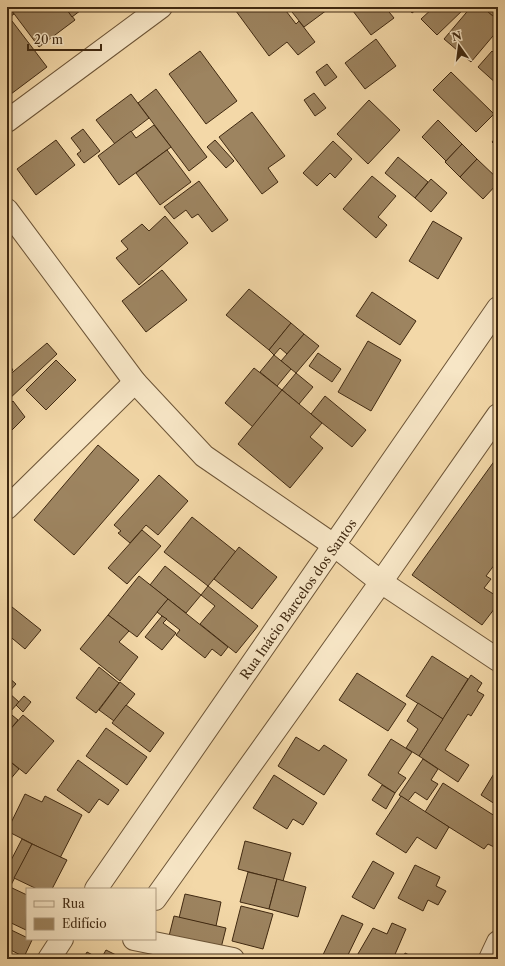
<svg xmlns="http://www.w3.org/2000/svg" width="505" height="966" viewBox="0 0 505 966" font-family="'Libre Caslon Text',serif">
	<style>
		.building { fill: #9d8460; stroke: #402911 }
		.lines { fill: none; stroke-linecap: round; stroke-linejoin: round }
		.minor-casing { stroke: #6d5537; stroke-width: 24 }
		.minor { stroke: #f7e6c6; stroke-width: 22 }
		.labels { text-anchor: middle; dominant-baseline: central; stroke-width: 3.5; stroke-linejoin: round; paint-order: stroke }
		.street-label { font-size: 13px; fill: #402911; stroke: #f7e6c6 }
	</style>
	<rect width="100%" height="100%" fill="#f3d8a8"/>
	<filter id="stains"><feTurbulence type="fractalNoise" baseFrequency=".005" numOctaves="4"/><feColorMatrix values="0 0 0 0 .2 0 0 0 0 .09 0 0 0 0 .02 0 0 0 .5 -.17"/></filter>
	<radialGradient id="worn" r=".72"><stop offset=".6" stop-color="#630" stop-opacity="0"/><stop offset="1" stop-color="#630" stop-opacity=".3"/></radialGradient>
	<g class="building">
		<polygon points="7,7 9,7 14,14 7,19"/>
		<polygon points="9,7 65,7 75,20 39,47"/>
		<polygon points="65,7 85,7 72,17"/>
		<polygon points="233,7 283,7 296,24 299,21 315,42 298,55 287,42 269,56"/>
		<polygon points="288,7 331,7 304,27"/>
		<polygon points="350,7 385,7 394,18 371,35"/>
		<polygon points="408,7 420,7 412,13"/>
		<polygon points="434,7 466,7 437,35 421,19"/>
		<polygon points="471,7 482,7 498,20 498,30 471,62 444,39"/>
		<polygon points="482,7 498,7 498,20"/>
		<polygon points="12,21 47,67 11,94 7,88 7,24"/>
		<polygon points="376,39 396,66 365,89 345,63"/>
		<polygon points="200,51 237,101 206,124 169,74"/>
		<polygon points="492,51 498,57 498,85 478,67"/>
		<polygon points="327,64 337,77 325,86 316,72"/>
		<polygon points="451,72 494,114 476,132 433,90"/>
		<polygon points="156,89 207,157 189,171 138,103"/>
		<polygon points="314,93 326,108 315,116 304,100"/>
		<polygon points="131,94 149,118 115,144 96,120"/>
		<polygon points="369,100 400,130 368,164 337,134"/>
		<polygon points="252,112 285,156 268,168 278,182 262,194 219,137"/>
		<polygon points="438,120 462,144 446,161 422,137"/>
		<polygon points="154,125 171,147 119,185 98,156 131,131 136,138"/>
		<polygon points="83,129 100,151 84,163 77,154 81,151 71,138"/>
		<polygon points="498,135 498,148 492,142"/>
		<polygon points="56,140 75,165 36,195 17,169"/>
		<polygon points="215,140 234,161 226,168 207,147"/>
		<polygon points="333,141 352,159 335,178 330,173 317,186 303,173"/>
		<polygon points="462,144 477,159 460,177 445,162"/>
		<polygon points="167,150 191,182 160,205 136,173"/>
		<polygon points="398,157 428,182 415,198 385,173"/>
		<polygon points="477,159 498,179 498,183 483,199 460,177"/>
		<polygon points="372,176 396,196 378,217 387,225 376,238 343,209"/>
		<polygon points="431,179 447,193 431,212 415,198"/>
		<polygon points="199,181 228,220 212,232 198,214 192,218 186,210 174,219 164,207"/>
		<polygon points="165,216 188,243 139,285 116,258 128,249 121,241 142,224 149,231"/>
		<polygon points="433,221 462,238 438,279 409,261"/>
		<polygon points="162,270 187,300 146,332 122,301"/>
		<polygon points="249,289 291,323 269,350 226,315"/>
		<polygon points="372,292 416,321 400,345 356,316"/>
		<polygon points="291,323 304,334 287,354 280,348 274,355 269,350"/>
		<polygon points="304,334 319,346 296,373 281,361"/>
		<polygon points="368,341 401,360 371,411 338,392"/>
		<polygon points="47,343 57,354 7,401 7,377"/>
		<polygon points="318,353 341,369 332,382 309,366"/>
		<polygon points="274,355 291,369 277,386 260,372"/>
		<polygon points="56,360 76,380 46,410 26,390"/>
		<polygon points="7,362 13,370 7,375"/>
		<polygon points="254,368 282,390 253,427 225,403"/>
		<polygon points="296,373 313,387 299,404 282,390"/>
		<polygon points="282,390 322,423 310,437 323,448 290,488 238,444"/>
		<polygon points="325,396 366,430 352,447 311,414"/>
		<polygon points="13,401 25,417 7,435 7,406"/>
		<polygon points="98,445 139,480 74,555 34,520"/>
		<polygon points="498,456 498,560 486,576 491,579 484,588 498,597 498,604 482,625 412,575"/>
		<polygon points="159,475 188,501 158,535 146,525 130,543 118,533 121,531 114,525"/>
		<polygon points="192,517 236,552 208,586 164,552"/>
		<polygon points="142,530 161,546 127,584 108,568"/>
		<polygon points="239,547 277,577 252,609 214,579"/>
		<polygon points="165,566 201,595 186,613 150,585"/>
		<polygon points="139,576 168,599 137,637 108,615"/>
		<polygon points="208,586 258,626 236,653 200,624 215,606 201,595"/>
		<polygon points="168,599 228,647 221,656 212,649 205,658 176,635 180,630 157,612"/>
		<polygon points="7,603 41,630 25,649 7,634"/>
		<polygon points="108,615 129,631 119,642 138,657 120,681 80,649"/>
		<polygon points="162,616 167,619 163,623 176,633 162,650 145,637"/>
		<polygon points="432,656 468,679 443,719 406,696"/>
		<polygon points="99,667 119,683 96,713 76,698"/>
		<polygon points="357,673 406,704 388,731 339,700"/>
		<polygon points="471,675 482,683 477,691 484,695 471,716 468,714 445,750 469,765 458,782 419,756"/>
		<polygon points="7,676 16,684 7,694"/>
		<polygon points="120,682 135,694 114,721 99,710"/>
		<polygon points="9,693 19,702 9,713 7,711 7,694"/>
		<polygon points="24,696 31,702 23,712 16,705"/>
		<polygon points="418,703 443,719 419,756 406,748 418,729 407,721"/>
		<polygon points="126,705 164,733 150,752 112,723"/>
		<polygon points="7,711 18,720 7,733"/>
		<polygon points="23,715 54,741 26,774 7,759 7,733"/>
		<polygon points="106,728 147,757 127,785 86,756"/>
		<polygon points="296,737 319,751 324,745 347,760 324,795 278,766"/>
		<polygon points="391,739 412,752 398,773 406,778 395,793 368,775"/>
		<polygon points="7,759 19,769 8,782 7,781"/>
		<polygon points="423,759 438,769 431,780 438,784 427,800 415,792 408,801 399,795"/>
		<polygon points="78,760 119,790 108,805 99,799 89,813 57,790"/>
		<polygon points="498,767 498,806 481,795"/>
		<polygon points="274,775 317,803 303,825 293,819 287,829 253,808"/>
		<polygon points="443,783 498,818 498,841 494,847 488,844 484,849 425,812"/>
		<polygon points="382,785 395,793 386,809 372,800"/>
		<polygon points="25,794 42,802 45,796 82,815 60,858 7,831"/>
		<polygon points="401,796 449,827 436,849 417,837 406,853 376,834"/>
		<polygon points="22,839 32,844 10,887 7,885 7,868"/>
		<polygon points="245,841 291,853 283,881 238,869"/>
		<polygon points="32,844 67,860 52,889 37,889 14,878"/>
		<polygon points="373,861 394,873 374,909 352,897"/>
		<polygon points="415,865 440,877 436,886 446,891 438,905 428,900 423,911 398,898"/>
		<polygon points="248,872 277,879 269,909 240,902"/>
		<polygon points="277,879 306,887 298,917 269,909"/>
		<polygon points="10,887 27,895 26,930 7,921 7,893"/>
		<polygon points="185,894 221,902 216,926 179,918"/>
		<polygon points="241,906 273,914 263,949 232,941"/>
		<polygon points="342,915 363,924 346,959 321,959"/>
		<polygon points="174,916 226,928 219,956 167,944"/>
		<polygon points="392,923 406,929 393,959 355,959 373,928 387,934"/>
		<polygon points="7,928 32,940 24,957 7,948"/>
		<polygon points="106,950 118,956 117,959 101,959"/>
		<polygon points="87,952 100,959 83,959"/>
		<polygon points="405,953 417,959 403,959"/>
	</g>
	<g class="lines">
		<g class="minor-casing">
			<g id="minor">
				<polyline points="7,121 161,7"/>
				<polyline points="7,210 135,382 204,456 335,546 381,582 498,660"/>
				<polyline points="7,508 135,382"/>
				<polyline points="96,889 498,308"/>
				<polyline points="155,899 381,582 498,415"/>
				<polyline points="134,939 233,959"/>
				<polyline points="49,959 62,939"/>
				<polyline points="490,959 498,942"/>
			</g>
		</g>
		<use href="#minor" class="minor"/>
	</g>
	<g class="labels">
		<g class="street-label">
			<text transform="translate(298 599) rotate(-55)">Rua Inácio Barcelos dos Santos</text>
		</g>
	</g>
	<rect width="505" height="966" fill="none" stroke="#f3d8a8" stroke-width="24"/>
	<rect x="8" y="8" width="489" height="950" fill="none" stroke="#402911" stroke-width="2"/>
	<rect x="12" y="12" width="481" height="942" fill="none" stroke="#402911"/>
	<rect x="26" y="888" width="130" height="52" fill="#f7e6c6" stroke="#ae9a7e"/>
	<rect x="34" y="901" width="20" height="6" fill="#f7e6c6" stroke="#ae9a7e"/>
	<text x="62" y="908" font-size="12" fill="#402911">Rua</text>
	<rect x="34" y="918" width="20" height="12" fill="#9d8460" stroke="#ae9a7e"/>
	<text x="62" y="928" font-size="12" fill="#402911">Edifício</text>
	<g transform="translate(459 46) rotate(346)" stroke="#f7e6c6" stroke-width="3" paint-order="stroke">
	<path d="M0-3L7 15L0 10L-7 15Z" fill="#402911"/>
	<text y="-6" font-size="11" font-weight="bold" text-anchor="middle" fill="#402911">N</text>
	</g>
	<path d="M28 44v6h73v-6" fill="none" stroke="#402911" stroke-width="2"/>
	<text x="34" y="44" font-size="12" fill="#402911" stroke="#f7e6c6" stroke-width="3" paint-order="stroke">20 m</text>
	<rect width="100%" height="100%" filter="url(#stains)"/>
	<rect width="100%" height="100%" fill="url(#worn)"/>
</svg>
